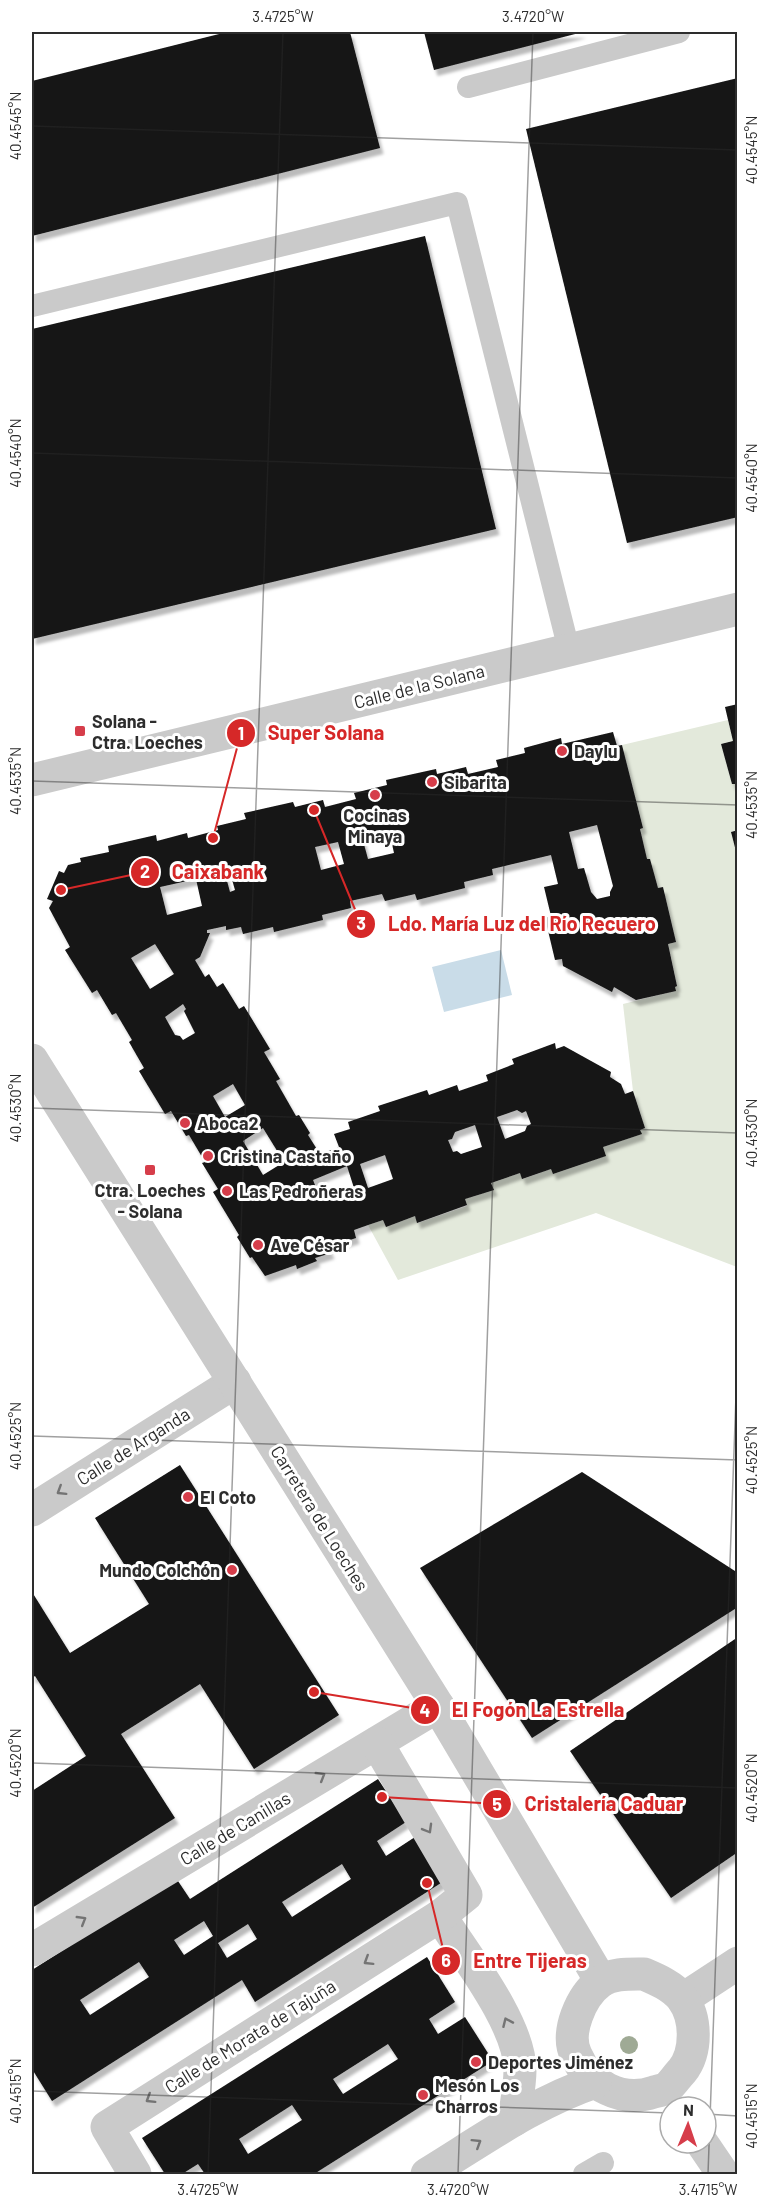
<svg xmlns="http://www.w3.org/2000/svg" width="769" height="2206" viewBox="0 0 769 2206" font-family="Barlow,sans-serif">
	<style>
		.green { fill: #e3e9db }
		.water { fill: #c9dce8 }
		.building { fill: #141414; fill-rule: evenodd; filter: url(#shadow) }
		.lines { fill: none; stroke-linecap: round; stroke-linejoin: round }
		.service { stroke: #cacaca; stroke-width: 22 }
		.minor { stroke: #cacaca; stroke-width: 33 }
		.tertiary { stroke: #cacaca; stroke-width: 33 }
		.tree { fill: #9faa95 }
		.oneway { stroke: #747474 }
		.ticks { fill: none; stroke: #2d2d2d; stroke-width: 1.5; stroke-opacity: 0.45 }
		.poi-dot { fill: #d63d4a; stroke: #fff; stroke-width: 2 }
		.labels { text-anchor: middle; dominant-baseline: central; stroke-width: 6; stroke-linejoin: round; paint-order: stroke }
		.street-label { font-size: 18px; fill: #2d2d2d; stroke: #fff }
		.poi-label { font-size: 18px; font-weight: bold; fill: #2d2d2d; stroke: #fff; text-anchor: start }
		.leader { fill: none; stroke: #d62828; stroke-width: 2 }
		.callout-dot { fill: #d62828; stroke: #fff; stroke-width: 2 }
		.mark-label { font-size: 18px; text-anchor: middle; font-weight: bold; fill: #fff }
		.callout-label { font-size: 20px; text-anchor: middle; font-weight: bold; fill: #d62828; stroke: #fff; stroke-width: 6; stroke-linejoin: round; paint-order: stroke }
		.neatline { fill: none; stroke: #2d2d2d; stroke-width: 2 }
		.ticks-label { font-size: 15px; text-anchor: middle; fill: #2d2d2d }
	</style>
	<defs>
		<filter id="shadow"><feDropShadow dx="3.5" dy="6" stdDeviation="1.5" flood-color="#0004"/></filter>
	</defs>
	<rect width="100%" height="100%" fill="#fff"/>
	<polygon class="green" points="728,720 733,741 721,744 732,784 736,784 738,788 737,830 731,832 738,858 737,1267 596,1213 398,1280 368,1225 383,1220 386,1227 415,1216 418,1223 467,1206 465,1199 493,1190 491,1183 520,1173 523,1179 551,1169 553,1174 605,1156 603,1147 641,1134 640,1130 645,1128 633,1091 623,1004 675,991 675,987 677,986 668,944 676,942 663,887 658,888 650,859 647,859 640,829 643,828 622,745"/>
	<polygon class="water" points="501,950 512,995 444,1012 432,967"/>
	<g class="building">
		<polygon points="227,32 350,32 380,148 32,236 32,81"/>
		<polygon points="424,32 583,32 434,70"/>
		<polygon points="738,78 738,517 627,543 526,129"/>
		<polygon points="425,236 496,529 32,639 32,329"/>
		<polygon points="738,704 738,784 732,784 721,744 733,741 725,707"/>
		<path d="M613,732L617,746L622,745L643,828L640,829L647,859H650L658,888L663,887L676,942L668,944L677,986L675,987L676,991L636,1000L614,987L612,992L563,966L562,959L555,960L545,918L551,916L544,887L558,884L551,855L492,869L493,875L464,882L465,888L417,900L415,894L385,901L382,894L350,901L351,908L322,915L323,920L274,932L273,927L243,934L241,927L226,930V926L207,930V933H210L200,957L195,960L205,977L209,974L217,987L223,983L239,1009L244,1006L270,1049L264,1052L280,1079L276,1081L296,1116L299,1115L310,1133L308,1135L320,1154L339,1147L334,1134L350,1129L348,1122L380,1111L378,1106L427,1090L429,1095L457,1085L459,1091L488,1081L486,1075L514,1064L512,1059L555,1043L556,1049L564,1046L611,1072L610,1077L621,1084L625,1094L633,1091L645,1128L640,1130L642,1134L603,1147L606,1156L553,1174L551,1169L522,1179L520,1173L491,1183L494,1190L465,1199L467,1205L417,1223L415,1216L386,1227L383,1220L368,1225L354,1230L356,1238L328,1247L331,1253L315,1258L317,1261L297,1269L296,1265L265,1276L252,1257L250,1258L237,1237L239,1235L213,1192L218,1189L202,1163L205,1162L189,1135L186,1136L171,1111L165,1114L139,1071L144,1068L129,1042L132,1040L116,1013L112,1015L97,990L92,993L65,950L70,947L49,908L53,901L47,899L59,871L64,873L68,865L81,862L80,858L109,852L108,846L156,835L157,841L187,833L188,838L218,830L217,826L246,819L244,813L293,802L295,807L323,800L325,807L356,799L354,793L387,785L386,780L436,769L437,774L466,767L468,774L498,767L496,760L525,753L524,748L561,738L562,744ZM597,825L613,886L610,892V896L597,899L591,892L584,868L578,869L569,832ZM389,830L394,853L368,859L362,837ZM338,842L344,864L321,870L315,847ZM246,865L250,868L254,866V870L231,876L235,890L230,892L224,870ZM196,879L202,906L167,915L160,887ZM155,944L174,974L150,989L131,958ZM183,1004L186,1009L184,1011L195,1033L183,1040L180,1036L175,1035L165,1017ZM233,1084L245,1105L225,1117L213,1096ZM517,1110L522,1113L526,1111L531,1124L527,1126L525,1131L505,1139L497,1117ZM475,1125L482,1147L461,1154L457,1151L453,1152L448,1140L452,1139L455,1132ZM263,1128L284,1162L263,1175L243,1141ZM385,1155L393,1179L368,1188L360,1164ZM347,1166L354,1188L321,1200L313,1180Z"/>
		<polygon points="738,830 738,854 737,855 731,832"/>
		<polygon points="180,1465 339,1715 254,1769 200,1684 121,1734 175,1818 32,1908 32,1791 86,1756 35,1676 32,1678 32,1592 70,1653 149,1604 95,1518"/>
		<polygon points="582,1472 738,1573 738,1607 532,1738 420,1568"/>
		<polygon points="738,1637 738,1852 671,1898 570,1751"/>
		<path d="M378,1779L406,1822L377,1841L386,1856L415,1837L444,1881L255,2002L242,1980L52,2101L32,2069V1970L176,1878L190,1899ZM342,1864L351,1879L292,1917L282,1902ZM204,1921L213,1936L184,1955L174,1940ZM248,1924L257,1939L227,1958L218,1943ZM139,1962L149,1977L90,2015L80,2000Z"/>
		<path d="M427,1957L455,2002L429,2019L438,2034L465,2017L493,2061L314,2174H205L198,2164L182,2174H165L142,2138ZM388,2044L398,2059L343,2094L333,2079ZM292,2105L302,2120L248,2154L239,2139Z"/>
	</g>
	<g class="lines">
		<g class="service">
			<polyline points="468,87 679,32"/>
			<polyline points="32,306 457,203 569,650"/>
			<polyline points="584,2174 603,2163"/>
		</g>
		<g class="minor">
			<polyline points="32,1510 235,1382"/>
			<path d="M440,1916C465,1955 520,2024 520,2070C520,2086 516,2104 514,2120"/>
			<polyline points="32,1950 438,1706"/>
			<polyline points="683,1999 738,1963"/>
			<polyline points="135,2174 107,2127 440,1916 466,1895 377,1743"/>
		</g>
		<g class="tertiary">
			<polyline points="32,780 738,609"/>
			<polyline points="32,1060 438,1706 601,1981"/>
			<path d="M644,1974C658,1980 672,1986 682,1998C697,2018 697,2052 682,2071C677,2076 672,2084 667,2088C663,2090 658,2091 654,2092C622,2103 589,2086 576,2055C565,2033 581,1996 600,1982C612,1973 630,1974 644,1974Z"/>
			<polyline points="702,2143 723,2174"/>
			<path d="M427,2174C481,2141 535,2102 595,2082"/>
		</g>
	</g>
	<circle class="tree" cx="629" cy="2045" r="9"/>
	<defs><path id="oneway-chevron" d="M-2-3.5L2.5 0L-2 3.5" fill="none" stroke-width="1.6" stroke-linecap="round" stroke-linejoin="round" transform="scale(1.5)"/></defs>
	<g class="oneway">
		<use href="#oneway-chevron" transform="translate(61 1491) rotate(148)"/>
		<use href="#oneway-chevron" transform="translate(321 1776) rotate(-31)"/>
		<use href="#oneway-chevron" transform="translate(428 1829) rotate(60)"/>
		<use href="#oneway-chevron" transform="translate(82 1920) rotate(-31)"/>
		<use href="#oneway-chevron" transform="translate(368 1961) rotate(148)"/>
		<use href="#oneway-chevron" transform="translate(507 2022) rotate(-114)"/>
		<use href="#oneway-chevron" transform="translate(150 2099) rotate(148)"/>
		<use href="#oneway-chevron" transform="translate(477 2143) rotate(-32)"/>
	</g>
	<path class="ticks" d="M32,62L33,32M32,126L738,150M32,453L738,478M32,781L738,805M32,1108L738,1133M32,1436L738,1460M32,1763L738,1788M32,2091L670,2113M706,2114L738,2116M208,2174L283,32M458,2174L533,32M708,2174L738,1340"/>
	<g class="poi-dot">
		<rect x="74" y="725" width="12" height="12" rx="3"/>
		<circle cx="562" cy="751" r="6"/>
		<circle cx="432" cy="782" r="6"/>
		<circle cx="375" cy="795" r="6"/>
		<circle cx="185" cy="1123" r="6"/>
		<circle cx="208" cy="1156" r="6"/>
		<rect x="144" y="1164" width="12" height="12" rx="3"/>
		<circle cx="227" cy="1191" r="6"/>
		<circle cx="258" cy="1245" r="6"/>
		<circle cx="188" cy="1497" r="6"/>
		<circle cx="232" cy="1570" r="6"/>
		<circle cx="476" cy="2062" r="6"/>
		<circle cx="423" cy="2095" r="6"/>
	</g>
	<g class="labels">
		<g class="street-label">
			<text transform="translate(419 686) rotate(-14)">Calle de la Solana</text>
			<text transform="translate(133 1446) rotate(-32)">Calle de Arganda</text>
			<text transform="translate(320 1518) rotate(58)">Carretera de Loeches</text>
			<text transform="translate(235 1828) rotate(-31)">Calle de Canillas</text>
			<text transform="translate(250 2036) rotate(-32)">Calle de Morata de Tajuña</text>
		</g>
		<g class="poi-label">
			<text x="92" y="721">Solana -<tspan x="92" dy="21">Ctra. Loeches</tspan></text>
			<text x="574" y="751">Daylu</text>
			<text x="444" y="782">Sibarita</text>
			<text x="375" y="815" text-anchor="middle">Cocinas<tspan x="375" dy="21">Minaya</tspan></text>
			<text x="197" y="1123">Aboca2</text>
			<text x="220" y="1156">Cristina Castaño</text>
			<text x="150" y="1190" text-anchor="middle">Ctra. Loeches<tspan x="150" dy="21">- Solana</tspan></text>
			<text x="239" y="1191">Las Pedroñeras</text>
			<text x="270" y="1245">Ave César</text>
			<text x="200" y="1497">El Coto</text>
			<text x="220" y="1570" text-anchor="end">Mundo Colchón</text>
			<text x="488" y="2062">Deportes Jiménez</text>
			<text x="435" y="2085">Mesón Los<tspan x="435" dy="21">Charros</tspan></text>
		</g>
	</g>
	<path class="leader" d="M213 838L241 733M61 890L145 872M314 810L361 924M314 1692L425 1710M382 1797L497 1804M427 1883L446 1961"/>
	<g class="callout-dot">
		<circle cx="213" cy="838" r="6"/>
		<circle cx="61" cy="890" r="6"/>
		<circle cx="314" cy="810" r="6"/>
		<circle cx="314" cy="1692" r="6"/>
		<circle cx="382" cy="1797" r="6"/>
		<circle cx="427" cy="1883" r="6"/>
		<circle cx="241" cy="733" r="15"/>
		<circle cx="145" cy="872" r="15"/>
		<circle cx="361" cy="924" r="15"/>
		<circle cx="425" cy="1710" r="15"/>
		<circle cx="497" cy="1804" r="15"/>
		<circle cx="446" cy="1961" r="15"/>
	</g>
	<g class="mark-label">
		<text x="241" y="740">1</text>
		<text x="145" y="878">2</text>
		<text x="361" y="930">3</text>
		<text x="425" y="1717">4</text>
		<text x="497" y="1811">5</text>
		<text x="446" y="1967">6</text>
	</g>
	<g class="callout-label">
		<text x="326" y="740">Super Solana</text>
		<text x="218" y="879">Caixabank</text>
		<text x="522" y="931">Ldo. María Luz del Río Recuero</text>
		<text x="538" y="1717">El Fogón La Estrella</text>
		<text x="604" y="1811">Cristalería Caduar</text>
		<text x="530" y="1968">Entre Tijeras</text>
	</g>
	<rect width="769" height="2206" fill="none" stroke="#ffffff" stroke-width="66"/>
	<g transform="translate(688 2125) rotate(2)"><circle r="28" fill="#ffffff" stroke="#ababab" stroke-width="1.5"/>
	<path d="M0-4.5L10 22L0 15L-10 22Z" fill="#d63d4a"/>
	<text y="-9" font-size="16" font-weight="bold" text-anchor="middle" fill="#2d2d2d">N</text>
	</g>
	<rect x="33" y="33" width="703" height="2140" class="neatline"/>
	<g class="ticks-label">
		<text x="283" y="22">3.4725°W</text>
		<text x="533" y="22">3.4720°W</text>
		<text transform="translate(16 126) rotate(-90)" y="5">40.4545°N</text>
		<text transform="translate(752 150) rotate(-90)" y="5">40.4545°N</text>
		<text transform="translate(16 453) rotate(-90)" y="5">40.4540°N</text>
		<text transform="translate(752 478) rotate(-90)" y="5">40.4540°N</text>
		<text transform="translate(16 781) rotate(-90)" y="5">40.4535°N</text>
		<text transform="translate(752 805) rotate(-90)" y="5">40.4535°N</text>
		<text transform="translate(16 1108) rotate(-90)" y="5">40.4530°N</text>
		<text transform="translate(752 1133) rotate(-90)" y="5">40.4530°N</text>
		<text transform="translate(16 1436) rotate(-90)" y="5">40.4525°N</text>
		<text transform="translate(752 1460) rotate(-90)" y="5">40.4525°N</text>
		<text transform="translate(16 1763) rotate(-90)" y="5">40.4520°N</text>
		<text transform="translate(752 1788) rotate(-90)" y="5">40.4520°N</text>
		<text transform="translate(16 2091) rotate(-90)" y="5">40.4515°N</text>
		<text transform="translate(752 2116) rotate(-90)" y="5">40.4515°N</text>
		<text x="208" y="2195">3.4725°W</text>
		<text x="458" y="2195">3.4720°W</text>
		<text x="708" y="2195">3.4715°W</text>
	</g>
</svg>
